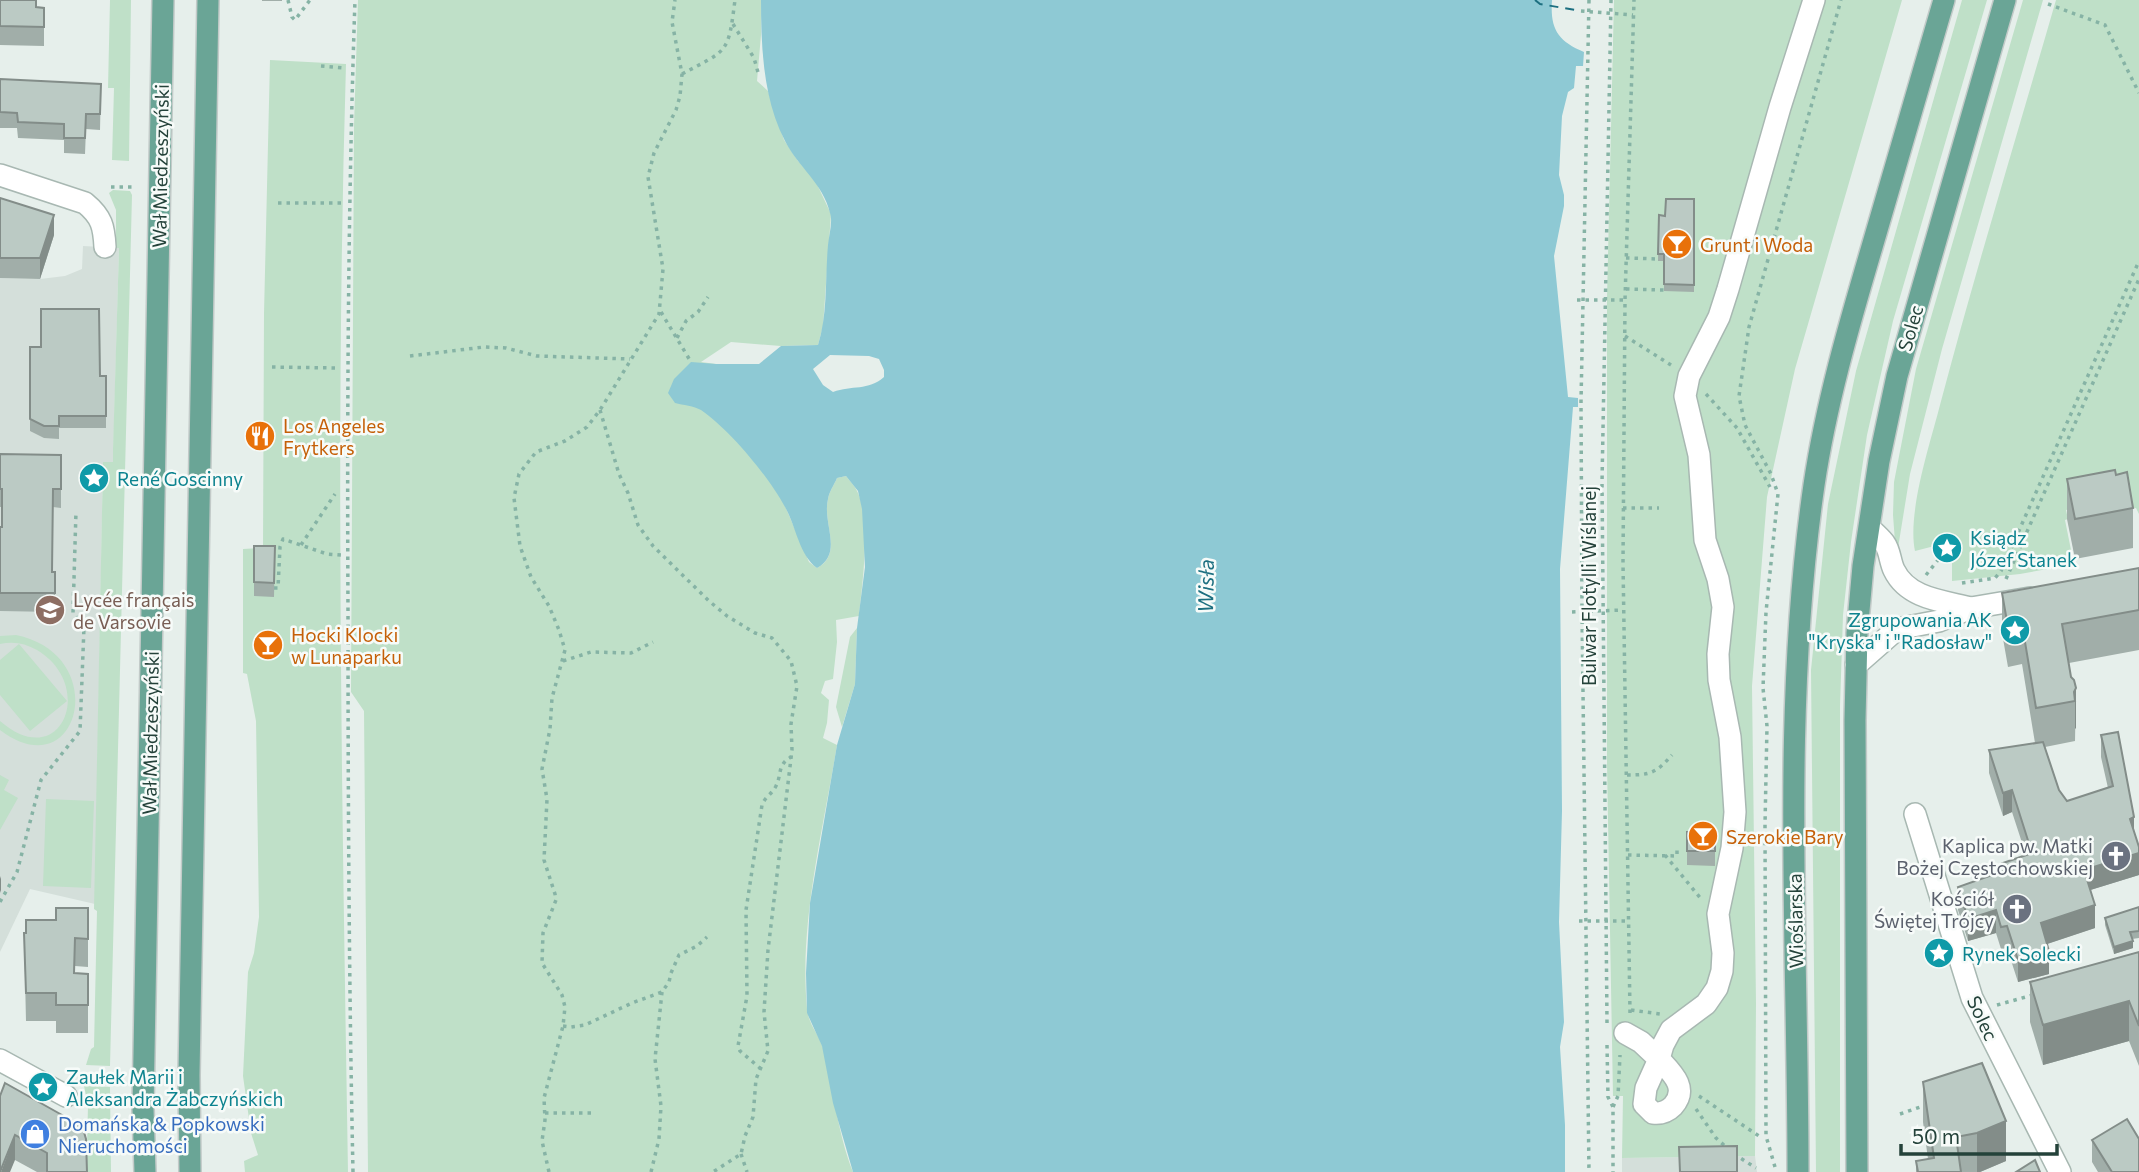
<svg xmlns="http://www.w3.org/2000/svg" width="2139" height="1172" viewBox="0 0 2139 1172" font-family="Commissioner,sans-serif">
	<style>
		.built { fill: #d4dfda }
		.green { fill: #bfe0c8 }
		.water { fill: #8ec9d4; fill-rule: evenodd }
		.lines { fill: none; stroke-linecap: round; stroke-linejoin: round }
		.ferry { stroke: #1c6f80; stroke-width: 2; stroke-dasharray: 9 7; stroke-linecap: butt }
		.minor-casing { stroke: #a8b8b2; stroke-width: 24 }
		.major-casing { stroke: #c2cac8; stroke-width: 24 }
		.path { stroke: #86b3a5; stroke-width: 3.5; stroke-dasharray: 3.5 5; stroke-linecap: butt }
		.minor { stroke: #fff; stroke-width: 21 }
		.major { stroke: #6aa596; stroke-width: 21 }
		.wall { fill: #a1aea9 }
		.shaded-wall { fill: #838d89 }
		.building { fill: #bbcac4; stroke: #838d89; stroke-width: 2 }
		.labels { text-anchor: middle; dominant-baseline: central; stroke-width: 5; stroke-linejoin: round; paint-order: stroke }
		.street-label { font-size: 19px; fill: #24423a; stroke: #f7fbf9 }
		.food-label { font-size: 19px; fill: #c56008; stroke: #f7fbf9; text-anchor: start }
		.culture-label { font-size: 19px; fill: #0d838f; stroke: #f7fbf9; text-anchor: start }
		.education-label { font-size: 19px; fill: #785e54; stroke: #f7fbf9; text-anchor: start }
		.worship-label { font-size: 19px; fill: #5b616d; stroke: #f7fbf9; text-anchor: end }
		.shop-label { font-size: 19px; fill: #366cbe; stroke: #f7fbf9; text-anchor: start }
		.water-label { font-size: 21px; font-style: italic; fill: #1c6f80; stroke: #f7fbf9 }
	</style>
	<rect width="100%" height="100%" fill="#e6efeb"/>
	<g class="built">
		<polygon points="83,246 119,248 113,462 103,462 95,904 30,889 0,952 0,278 40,279 65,276 82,269"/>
		<polygon points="1755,1156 1757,1172 1622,1172 1622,1158"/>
	</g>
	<g class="green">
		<polygon points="110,0 131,0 129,161 112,160 114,88 108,88"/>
		<path d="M358,0H761V35L757,81L768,91L784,140L798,161L815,180L831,214L823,326L818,345L781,346L731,342L701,362L716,364L785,506L809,562L817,568C844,554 822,523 828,499C829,492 834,485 837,478L846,476C849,480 854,485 856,489C872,516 862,586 859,616L836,620L837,642L833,679L825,681L821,693L829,700L827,723L823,738L837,745C823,831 799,922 807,1009C808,1023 819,1035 823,1048C834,1089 837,1132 853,1172H368L364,711L351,692L354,126Z"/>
		<polygon points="1614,0 1902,0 1795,369 1767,497 1752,686 1756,1003 1755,1156 1622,1158 1623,1096 1613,1096 1607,764 1607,298"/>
		<polygon points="1962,0 1987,0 1893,321 1867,435 1851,542 1843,615 1840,706 1840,1172 1816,1172 1811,670 1828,504 1856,371"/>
		<polygon points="2023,0 2043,0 1942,349 1910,474 1898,548 1895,542 1893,515 1894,482 1916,369"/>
		<path d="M2056,0H2139V514L2136,508C2113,512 2089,504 2066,510L2068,519L2065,520L2073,560L2070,565L2020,574L1952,581V544L1950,542L1915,551C1907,513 1930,444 1940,405C1976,269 2017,135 2056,0Z"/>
		<path d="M270,60L346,64C335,433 342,803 348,1172H245L244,1161L258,1155L251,1133L243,1076L248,972L254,953L259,917L256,721L247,674L243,673V549L263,548L264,314Z"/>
		<polygon points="113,190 130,191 132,195 110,1066 86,1065 91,1049 94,1047 97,911 94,909 103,462 113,462 113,449 119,248 116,248 116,210 109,193"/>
		<polygon points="857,628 855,684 842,727 836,707 850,637"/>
		<path d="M16,635C113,655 79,790 0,730V721C61,774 97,686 37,650C25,643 13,641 0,644V636Z"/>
		<polygon points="19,644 67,701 30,731 0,695 0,660"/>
		<polygon points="0,775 9,780 4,790 18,798 0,830"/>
		<polygon points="46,799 94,801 91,888 43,886"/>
		<polygon points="84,1086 110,1087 111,1172 86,1172 83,1154 87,1148 88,1105"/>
	</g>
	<path class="water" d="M761,0H1552C1550,28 1557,41 1584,52L1583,66H1576L1574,88L1568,92L1562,116L1559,175L1564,195V206L1554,256L1568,397L1578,398V407H1573L1560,569L1562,811L1559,922L1564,1022L1560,1047L1565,1125V1172H853L833,1103L822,1046L807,1013L806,973L810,903L837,745L855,684L857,628L865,567L862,509L858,491L846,476L837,478C834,485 829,492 828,499C822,523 844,553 817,568C799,555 796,526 785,507C768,476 730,430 701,410C694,406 683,405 675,403L668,393L674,379L691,362L716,364H759L781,346L818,345C828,313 825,278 828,245C829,235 833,222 830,213C823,183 798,167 785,141C763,99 761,46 761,0ZM830,355L869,356L879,359L884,370V377C868,391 852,385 833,392L823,385L813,369Z"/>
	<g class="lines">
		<polyline class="ferry" points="1535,0 1540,4 1581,11"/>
		<g class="minor-casing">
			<g id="minor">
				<path d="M0,175L85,203C102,217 104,227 105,247"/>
				<path d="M1870,528C1874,533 1881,538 1885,544C1890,551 1890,562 1894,570C1908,599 1943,601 1971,608"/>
				<polyline points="1856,665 1897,629 1939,621 1971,608 2030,598"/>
				<polyline points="1915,814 1972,998 2060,1172"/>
				<path d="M1625,1033L1641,1042L1659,1059L1646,1088L1644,1104L1653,1113C1661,1114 1667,1112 1673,1106C1689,1088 1672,1073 1659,1059L1663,1045L1671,1030L1706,1004L1717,988L1722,971L1723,953L1718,914L1732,848L1735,812L1730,737L1719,680L1718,654L1723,607L1718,579L1705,540L1699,455L1685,396L1689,376L1719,317L1728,289L1780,107L1814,0"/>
				<polyline points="0,1060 66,1096"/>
			</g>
		</g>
		<g class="major-casing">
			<g id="major">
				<polyline points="145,1172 143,1109 163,0"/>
				<polyline points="190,1172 189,1075 208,0"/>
				<path d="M1798,1172C1798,943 1781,712 1814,485C1826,404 1849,325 1872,247C1896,165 1920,82 1944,0"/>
				<polyline points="1857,1172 1855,720 1857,633 1863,566 1879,461 1897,376 2005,0"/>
			</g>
		</g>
		<g class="path">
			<polyline points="288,0 292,17 295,20 310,0"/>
			<polyline points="1589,0 1581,402 1582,611 1589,1172"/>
			<polyline points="2048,4 2105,25 2139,93"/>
			<polyline points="1581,11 1633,15"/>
			<polyline points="733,24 754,58 759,76"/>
			<polyline points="321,66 345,68"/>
			<path d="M682,74C729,49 728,54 735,0"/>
			<polyline points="111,187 135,187"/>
			<polyline points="278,203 342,203"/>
			<polyline points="1626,258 1659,259"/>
			<polyline points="1626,289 1664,290"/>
			<polyline points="1577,300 1625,300"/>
			<polyline points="661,312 691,362"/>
			<polyline points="1625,336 1671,365"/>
			<polyline points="677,338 686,321 698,312 708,297"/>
			<polyline points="410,356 484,347 506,348 537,356 630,359"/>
			<polyline points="272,367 338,368"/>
			<polyline points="1706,394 1737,428 1770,487"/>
			<polyline points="600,410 619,474 628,493 638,525 653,546 709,601 727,616 755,633 772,638 791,661 797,686 791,724 792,750 768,950 764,1012 768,1051 756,1079 753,1117 745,1136 741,1154 713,1172"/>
			<polyline points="1623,508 1659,508"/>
			<polyline points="301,545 335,494"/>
			<polyline points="1926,575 1946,550"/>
			<polyline points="2006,579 2139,279"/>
			<polyline points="1962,583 1995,578 2001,571 2139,261"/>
			<polyline points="274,588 278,588 280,547 283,539 327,554 341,555"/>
			<polyline points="1572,612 1623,610"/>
			<polyline points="563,661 591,652 631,653 653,642"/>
			<path d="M1627,775C1651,775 1656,773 1672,755"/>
			<polyline points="1628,855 1677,856 1677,846"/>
			<polyline points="1665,855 1702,900"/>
			<polyline points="0,902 17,872 41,780 80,731 84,627 73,613 76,511"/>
			<polyline points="1579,921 1629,921"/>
			<polyline points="1997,1005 2033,995"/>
			<polyline points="1631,1010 1660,1014"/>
			<polyline points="1630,1013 1623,563 1625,300 1634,0"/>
			<polyline points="1607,1023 1602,483 1611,0"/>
			<polyline points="563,1026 571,1027 585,1025 632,1003 662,992 669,982 671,973 679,955 697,946 707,937"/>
			<polyline points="1607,1045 1608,1097 1613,1107 1613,1172"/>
			<path d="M761,1069L740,1051L738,1046L747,996L746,910L762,805C765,797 772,794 776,786C782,774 777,765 791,757"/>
			<polyline points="84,1075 115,1076"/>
			<polyline points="1699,1096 1762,1138"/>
			<polyline points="1613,1107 1618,1096 1620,1055"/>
			<polyline points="1696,1109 1716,1138 1726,1147"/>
			<polyline points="545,1113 593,1113"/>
			<polyline points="1900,1114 1926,1105"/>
			<polyline points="741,1154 747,1172"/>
			<polyline points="1734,1154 1756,1168"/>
			<polyline points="1775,1167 1766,1136 1765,825 1767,726 1763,688 1766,612 1778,494 1771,474 1745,425 1739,396 1749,327 1841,0"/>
			<path d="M353,1172C349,986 348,799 348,612C347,408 348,204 355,0"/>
			<polyline points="549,1172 542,1141 545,1120 544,1098 563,1026 565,1007 562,995 542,963 543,933 556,900 555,894 544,860 547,799 542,769 550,729 552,698 565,650 559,630 549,606 531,577 520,546 514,498 519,474 536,452 565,441 587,427 600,410 659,314 663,269 648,177 654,153 676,110 680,96 682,74 672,22 675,0"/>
			<polyline points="651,1172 659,1139 661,1106 655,1059 662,992"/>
		</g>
		<use href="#minor" class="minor"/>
		<use href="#major" class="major"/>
	</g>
	<g class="wall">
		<polygon points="0,0 37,7 44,8 44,46 0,45"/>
		<rect x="262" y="0" width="20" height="1"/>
		<polygon points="0,79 101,84 100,130 86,129 85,154 64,153 64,140 18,138 17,128 0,128"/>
		<polygon points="0,198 54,235 40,279 0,278"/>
		<polygon points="1694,199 1694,292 1664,291 1664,261 1658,261 1659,215 1665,216"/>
		<polygon points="30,347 100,376 106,376 106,428 59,428 59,439 44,438 30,431"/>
		<polygon points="0,454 61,455 61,508 53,507 52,572 55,572 55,612 0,611 0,527 2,527 2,507 0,507"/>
		<polygon points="2116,475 2133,508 2133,548 2075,559 2067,519 2067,479"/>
		<polygon points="254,546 275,546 274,597 254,596"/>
		<polygon points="2139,568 2139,650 2069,663 2071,677 2076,688 2075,741 2045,747 2059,790 2067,801 2108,788 2101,757 2101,735 2139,847 2139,875 2090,890 2095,928 2047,944 2049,974 2018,982 2007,948 2001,949 1996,933 1968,941 1958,910 1958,887 2003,871 2003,863 2026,855 2012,812 2003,816 1989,773 1989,750 2035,743 2022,664 2008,667 2002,633 2002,593"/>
		<polygon points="1715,831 1715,866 1687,865 1687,832"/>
		<polygon points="2139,907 2139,938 2132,939 2133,948 2114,954 2105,925 2105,918"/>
		<polygon points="88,908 88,967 75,966 74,973 88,974 88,1033 56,1033 56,1021 26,1021 24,933"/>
		<polygon points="2139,952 2139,1066 2129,1041 2043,1065 2030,1022 2030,982"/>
		<polygon points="1923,1082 2006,1161 1980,1172 1916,1172 1916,1161 1928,1159 1923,1122"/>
		<polygon points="0,1096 87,1172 37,1172 15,1160"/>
		<polygon points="2092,1140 2139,1172 2098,1172 2092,1162"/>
	</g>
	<g class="shaded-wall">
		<polygon points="54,215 54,235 40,279 40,258"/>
		<polygon points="2076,688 2076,728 2075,729 2075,701 2074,692"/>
		<polygon points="2012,790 2012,812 2003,816 2003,793"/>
		<polygon points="2134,817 2134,840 2130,819"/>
		<polygon points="2139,853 2139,875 2084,892 2084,870"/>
		<polygon points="1,876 1,890 0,893 0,879"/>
		<polygon points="2095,905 2095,928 2041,946 2041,923"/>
		<polygon points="1996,910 1996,933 1968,941 1968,919"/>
		<polygon points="2133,941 2133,948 2114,954 2114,947"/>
		<polygon points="2049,951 2049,974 2018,982 2018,960"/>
		<polygon points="2129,1001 2129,1041 2043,1065 2043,1025"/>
		<polygon points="2006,1121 2006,1161 1980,1172 1977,1172 1977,1133"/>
		<polygon points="15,1135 15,1160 10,1172 1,1172"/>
	</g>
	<g class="building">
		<polygon points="0,0 36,0 36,7 44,8 44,27 0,26"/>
		<polygon points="0,79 101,84 100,114 86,114 85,138 64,138 64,124 18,122 17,113 0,112"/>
		<polygon points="0,198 54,215 40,258 0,258"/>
		<polygon points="1666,199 1694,199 1694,285 1664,284 1664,254 1658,254 1659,215 1665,216"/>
		<polygon points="41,309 99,309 100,376 106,376 106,416 59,416 59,426 44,426 30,419 30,347 41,347"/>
		<polygon points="0,454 61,455 61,489 53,489 52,572 55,572 55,593 0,593 0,527 2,527 2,489 0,489"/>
		<polygon points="2115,470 2116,475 2127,472 2133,508 2075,519 2067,479"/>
		<polygon points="254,546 275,546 274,583 254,582"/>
		<polygon points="2139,568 2139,610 2062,624 2071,677 2074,680 2076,688 2074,692 2075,701 2036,708 2022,624 2008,627 2002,593"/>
		<polygon points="2118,732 2134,817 2130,819 2139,847 2139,853 2084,870 2095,905 2041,923 2049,951 2018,960 2007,926 2001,927 1996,910 1968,919 1958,887 2012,868 2003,863 2032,853 2012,790 2003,793 1989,750 2043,742 2059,790 2067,801 2113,786 2101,735"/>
		<polygon points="1715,831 1715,851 1687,851 1687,832"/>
		<polygon points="2139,907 2139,931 2130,932 2133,941 2114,947 2105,918"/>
		<polygon points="56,908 88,908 88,939 75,938 74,973 88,974 88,1005 56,1005 56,993 26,993 24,933 26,933 26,920 56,920"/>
		<polygon points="2139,952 2139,1026 2129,1001 2043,1025 2030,982"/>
		<polygon points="1982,1063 2006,1121 1977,1133 1956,1137 1961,1172 1918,1172 1916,1161 1934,1158 1923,1082"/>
		<polygon points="5,1083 78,1124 83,1129 86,1139 87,1172 47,1172 47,1153 15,1135 0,1172 0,1096"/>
		<polygon points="2127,1119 2139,1139 2139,1172 2112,1172 2092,1140"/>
		<polygon points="1737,1146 1737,1172 1680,1172 1679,1147"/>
		<polygon points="2035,1160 2040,1172 2016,1172"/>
	</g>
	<defs>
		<g id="bar-disc" transform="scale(1.575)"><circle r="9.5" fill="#e8710a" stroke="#f7fbf9"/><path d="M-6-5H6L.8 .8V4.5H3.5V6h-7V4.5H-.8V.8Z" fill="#fff"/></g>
		<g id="restaurant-disc" transform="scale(1.575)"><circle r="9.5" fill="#e8710a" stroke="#f7fbf9"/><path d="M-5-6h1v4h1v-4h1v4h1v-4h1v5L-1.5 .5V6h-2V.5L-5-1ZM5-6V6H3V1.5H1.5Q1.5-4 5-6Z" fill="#fff"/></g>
		<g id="sight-disc" transform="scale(1.575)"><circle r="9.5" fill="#0f9aa8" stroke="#f7fbf9"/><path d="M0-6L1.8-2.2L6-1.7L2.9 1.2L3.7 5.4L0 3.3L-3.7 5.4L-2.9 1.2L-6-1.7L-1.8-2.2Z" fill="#fff"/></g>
		<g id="school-disc" transform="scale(1.575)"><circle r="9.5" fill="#8d6e63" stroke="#f7fbf9"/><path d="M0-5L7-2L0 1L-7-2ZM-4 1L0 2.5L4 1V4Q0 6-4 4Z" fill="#fff"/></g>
		<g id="church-disc" transform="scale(1.575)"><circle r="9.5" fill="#6b7280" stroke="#f7fbf9"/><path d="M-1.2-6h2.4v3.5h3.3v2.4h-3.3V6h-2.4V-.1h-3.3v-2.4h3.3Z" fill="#fff"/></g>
		<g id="shop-disc" transform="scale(1.575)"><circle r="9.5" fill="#3f7fe0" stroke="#f7fbf9"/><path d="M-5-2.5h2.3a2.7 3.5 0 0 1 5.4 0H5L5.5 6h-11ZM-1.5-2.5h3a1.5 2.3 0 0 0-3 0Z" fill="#fff"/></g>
	</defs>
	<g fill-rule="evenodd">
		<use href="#bar-disc" x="1677" y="244"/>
		<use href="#restaurant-disc" x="260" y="436"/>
		<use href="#sight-disc" x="94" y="478"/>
		<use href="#sight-disc" x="1947" y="548"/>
		<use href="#school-disc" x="50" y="610"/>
		<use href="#sight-disc" x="2015" y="630"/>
		<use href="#bar-disc" x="268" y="645"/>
		<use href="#bar-disc" x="1703" y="836"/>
		<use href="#church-disc" x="2116" y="856"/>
		<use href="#church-disc" x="2017" y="909"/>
		<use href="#sight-disc" x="1939" y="953"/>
		<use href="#sight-disc" x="43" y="1087"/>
		<use href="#shop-disc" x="35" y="1134"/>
	</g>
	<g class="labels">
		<g class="street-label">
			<text transform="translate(160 166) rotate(-89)">Wał Miedzeszyński</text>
			<text transform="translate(1910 328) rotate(-74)">Solec</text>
			<text transform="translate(1588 586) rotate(-90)">Bulwar Flotylli Wiślanej</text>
			<text transform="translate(150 733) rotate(-89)">Wał Miedzeszyński</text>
			<text transform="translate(1795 921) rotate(-91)">Wioślarska</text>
			<text transform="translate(1983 1018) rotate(65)">Solec</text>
		</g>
		<g class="food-label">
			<text x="1700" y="244">Grunt i Woda</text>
			<text x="283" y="425">Los Angeles<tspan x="283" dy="22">Frytkers</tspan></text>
			<text x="291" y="634">Hocki Klocki<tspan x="291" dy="22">w Lunaparku</tspan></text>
			<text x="1726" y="836">Szerokie Bary</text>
		</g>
		<g class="culture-label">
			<text x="117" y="478">René Goscinny</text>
			<text x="1970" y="537">Ksiądz<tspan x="1970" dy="22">Józef Stanek</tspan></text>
			<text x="1992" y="619" text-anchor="end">Zgrupowania AK<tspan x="1992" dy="22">"Kryska" i "Radosław"</tspan></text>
			<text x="1962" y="953">Rynek Solecki</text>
			<text x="66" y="1076">Zaułek Marii i<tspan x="66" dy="22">Aleksandra Żabczyńskich</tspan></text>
		</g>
		<g class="education-label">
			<text x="73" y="599">Lycée français<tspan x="73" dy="22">de Varsovie</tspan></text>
		</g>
		<g class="worship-label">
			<text x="2093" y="845">Kaplica pw. Matki<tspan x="2093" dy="22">Bożej Częstochowskiej</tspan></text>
			<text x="1994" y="898">Kościół<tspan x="1994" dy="22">Świętej Trójcy</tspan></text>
		</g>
		<g class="shop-label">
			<text x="58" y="1123">Domańska &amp; Popkowski<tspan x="58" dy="22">Nieruchomości</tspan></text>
		</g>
		<g class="water-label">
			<text transform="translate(1205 586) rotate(-89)">Wisła</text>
		</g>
	</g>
	<path d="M1901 1144v10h156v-10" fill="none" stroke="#24423a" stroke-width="3.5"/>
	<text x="1912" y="1144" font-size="21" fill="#24423a" stroke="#f7fbf9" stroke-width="5" paint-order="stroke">50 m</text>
</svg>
